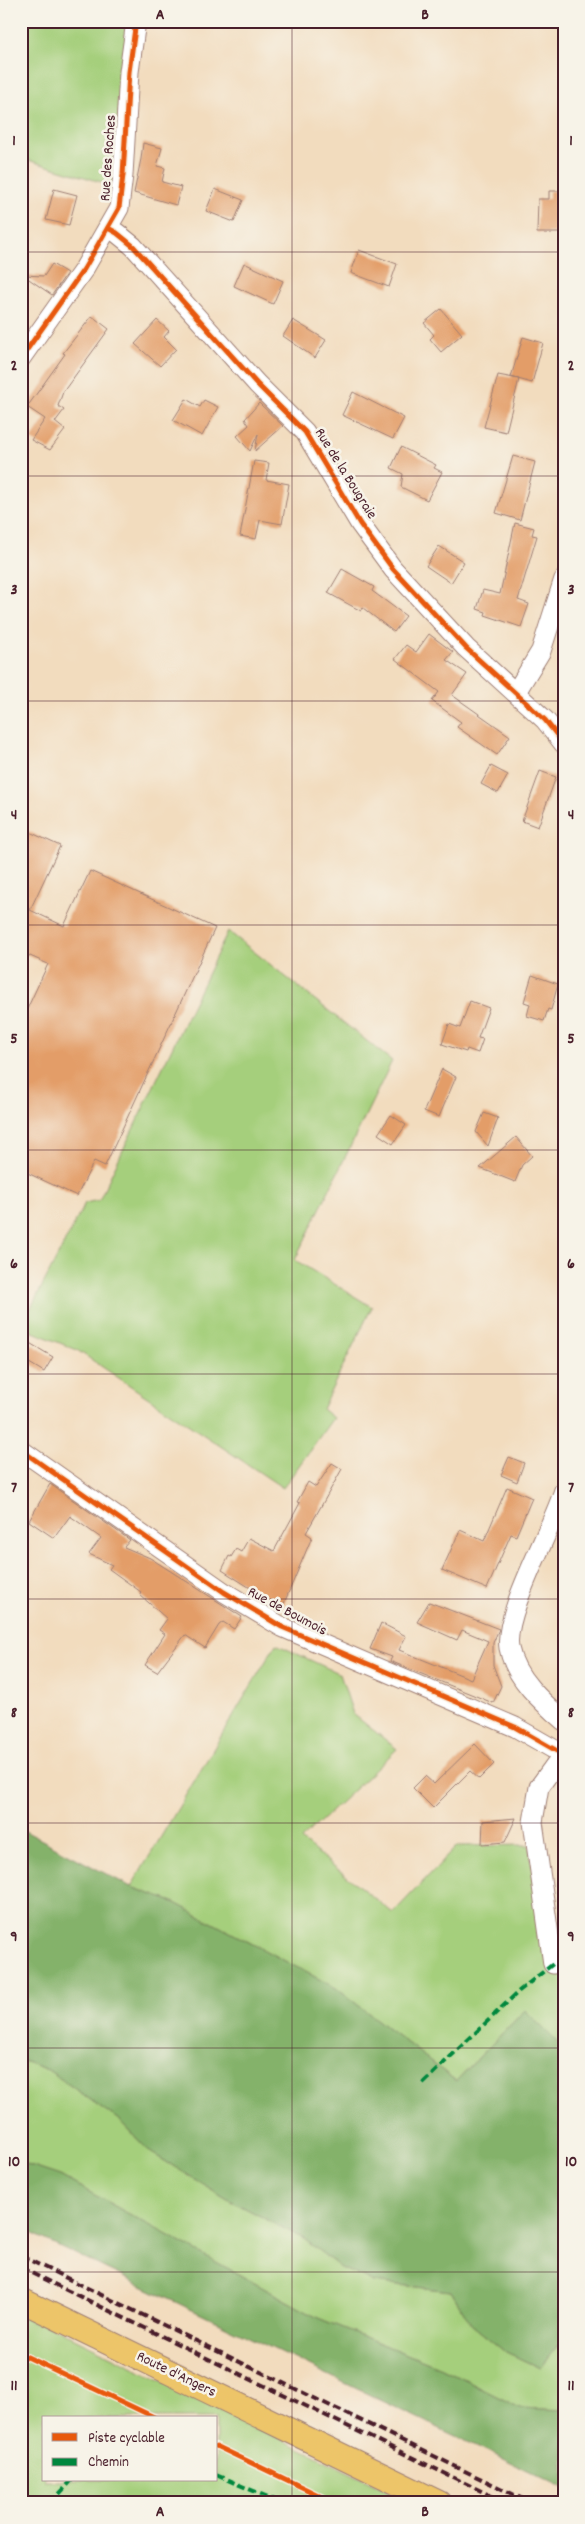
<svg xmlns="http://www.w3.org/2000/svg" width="585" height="2524" viewBox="0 0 585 2524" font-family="Dekko,sans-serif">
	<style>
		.green { fill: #a5cf7b; stroke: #787753; fill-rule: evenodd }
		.forest { fill: #84b26b; stroke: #67684b }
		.building { fill: #e39d67 }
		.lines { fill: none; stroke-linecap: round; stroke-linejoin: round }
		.minor-casing { stroke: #9e7e74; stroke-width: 21 }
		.major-casing { stroke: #9e7e74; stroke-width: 26 }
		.minor { stroke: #fff; stroke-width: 19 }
		.major { stroke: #edc569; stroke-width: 24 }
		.rail { stroke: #4a1f2b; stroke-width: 4; stroke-dasharray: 8 4; stroke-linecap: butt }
		.quiet { stroke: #00873e; stroke-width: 4; stroke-dasharray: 8 4; stroke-linecap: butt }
		.cycleway-casing { stroke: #f7f3e8; stroke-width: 8 }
		.cycleway { stroke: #e8590c; stroke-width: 5 }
		.grid { fill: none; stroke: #4a1f2b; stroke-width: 1; stroke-opacity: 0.55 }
		.labels { text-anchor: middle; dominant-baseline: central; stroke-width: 5; stroke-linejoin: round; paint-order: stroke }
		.street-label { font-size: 15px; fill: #4a1f2b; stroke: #f7f3e8 }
		.neatline { fill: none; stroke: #4a1f2b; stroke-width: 2 }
		.grid-label { font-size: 16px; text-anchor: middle; font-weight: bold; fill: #4a1f2b }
	</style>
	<rect width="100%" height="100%" fill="#f7f3e8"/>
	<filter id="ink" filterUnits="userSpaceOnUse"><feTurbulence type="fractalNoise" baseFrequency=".02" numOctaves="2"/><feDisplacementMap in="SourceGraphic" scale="10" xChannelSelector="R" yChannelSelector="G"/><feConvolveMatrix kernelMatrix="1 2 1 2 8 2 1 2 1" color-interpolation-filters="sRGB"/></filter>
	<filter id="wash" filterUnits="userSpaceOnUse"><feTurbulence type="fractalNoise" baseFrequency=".0096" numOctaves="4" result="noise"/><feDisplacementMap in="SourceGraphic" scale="20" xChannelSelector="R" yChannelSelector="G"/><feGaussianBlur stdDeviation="1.12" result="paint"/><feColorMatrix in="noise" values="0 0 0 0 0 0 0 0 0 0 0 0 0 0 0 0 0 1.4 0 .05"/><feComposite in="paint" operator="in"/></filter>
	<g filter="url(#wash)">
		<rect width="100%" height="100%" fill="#f2dcbe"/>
		<g class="green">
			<polygon points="21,21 136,21 123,175 111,185 21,158"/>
			<polygon points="228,931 392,1061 295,1260 372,1307 322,1409 333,1418 283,1488 77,1350 21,1327 85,1203 99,1200"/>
			<polygon points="276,1644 340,1674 353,1714 397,1749 301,1840 393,1913 457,1846 529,1845 545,1957 564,1963 564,2049 525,2010 456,2081 336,1988 173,1902 131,1887"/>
			<polygon points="21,2060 48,2070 119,2120 150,2152 226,2198 304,2239 341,2268 373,2282 451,2291 471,2324 504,2351 540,2368 564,2337 564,2410 520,2408 441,2368 318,2318 60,2176 21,2163"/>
			<path d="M21,2312L412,2503H21ZM44,2418H216V2480H44Z"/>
		</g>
		<g class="forest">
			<polygon points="21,1829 131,1887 173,1902 336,1988 456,2081 525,2010 564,2049 564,2337 540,2368 504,2351 471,2324 451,2291 373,2282 341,2268 304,2239 226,2198 150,2152 119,2120 48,2070 21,2060"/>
			<polygon points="21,2163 60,2176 318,2318 441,2368 520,2408 564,2410 564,2488 21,2228"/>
		</g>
		<g id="blocks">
			<g class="building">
				<polygon points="143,143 162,148 157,166 165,168 162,182 181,187 176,205 134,193 141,159"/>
				<polygon points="54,189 77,195 69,225 46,220"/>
				<polygon points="215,189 243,200 234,222 206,211"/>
				<polygon points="549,191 564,191 564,233 537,233 538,199 549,199"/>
				<polygon points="359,250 397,264 389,287 351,273"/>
				<polygon points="244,263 283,281 273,304 234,286"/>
				<polygon points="52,264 67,273 52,295 23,275 44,276"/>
				<polygon points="441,309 462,334 441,352 430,339 434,335 424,323"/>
				<polygon points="92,316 109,329 63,392 58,406 64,410 55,422 65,430 50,450 31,440 45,419 27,407 65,354 63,353"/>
				<polygon points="157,320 169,331 164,337 176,349 160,366 135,344"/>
				<polygon points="293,320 326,340 315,358 283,336"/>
				<polygon points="523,337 543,343 532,383 511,377"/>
				<polygon points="498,375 519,379 506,432 484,427"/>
				<polygon points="353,392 404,418 393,439 342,415"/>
				<polygon points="186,399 200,407 204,400 218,407 202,436 173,420"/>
				<polygon points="259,403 283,426 255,451 258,434 250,451 237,436 249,425 245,419"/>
				<polygon points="401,447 436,465 434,468 442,472 427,500 401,487 403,474 391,468"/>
				<polygon points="513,456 535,462 520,520 496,513"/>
				<polygon points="254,461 269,463 266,480 289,484 282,524 260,520 256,539 240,536"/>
				<polygon points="515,523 534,528 532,535 537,536 518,600 529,604 521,627 485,615 486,612 477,609 483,590 500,594"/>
				<polygon points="439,546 464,562 451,583 426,566"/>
				<polygon points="342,569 374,587 372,591 406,616 394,632 363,608 361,611 328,593"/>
				<polygon points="429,634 453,652 446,660 467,674 452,695 510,736 497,755 457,727 461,722 432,701 439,692 395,659 406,645 416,652"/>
				<polygon points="491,766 508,775 498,793 481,784"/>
				<polygon points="540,771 556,777 538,827 522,821"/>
				<polygon points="21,828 60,846 30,910 64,926 90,871 215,928 105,1166 94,1161 77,1196 21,1170 21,1022 48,964 21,952"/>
				<polygon points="532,975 558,984 551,1010 548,1009 544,1021 527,1016 530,1004 524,1002"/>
				<polygon points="470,1001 489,1008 478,1038 483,1039 478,1053 467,1049 466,1052 442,1044 449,1024 460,1028"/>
				<polygon points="442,1069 456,1077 439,1117 424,1111"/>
				<polygon points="484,1113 498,1118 488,1146 476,1132"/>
				<polygon points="391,1115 406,1125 393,1144 378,1134"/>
				<polygon points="516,1137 532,1156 522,1165 515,1182 480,1168"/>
				<polygon points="21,1338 53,1357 44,1372 21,1358"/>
				<polygon points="509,1457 524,1463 517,1482 501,1475"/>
				<polygon points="332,1463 342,1469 306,1533 312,1537 282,1608 222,1570 229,1556 231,1557 236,1549 241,1552 249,1538 274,1551 300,1503 297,1502 308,1482 316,1487"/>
				<polygon points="50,1484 130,1540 124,1547 150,1558 242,1617 234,1629 223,1622 219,1625 205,1648 185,1635 157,1672 145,1665 165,1634 159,1630 167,1619 140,1595 141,1592 109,1569 112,1565 89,1554 101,1538 70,1516 54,1538 29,1521"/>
				<polygon points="507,1487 532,1498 516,1536 511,1534 487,1589 442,1570 460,1530 484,1541"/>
				<polygon points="429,1602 499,1629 493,1643 493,1665 501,1686 493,1703 390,1661 392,1657 370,1649 381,1623 406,1636 399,1650 471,1679 488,1641 462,1630 457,1640 417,1622"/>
				<polygon points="475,1744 494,1764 479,1779 470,1771 433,1808 413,1788 425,1776 434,1784"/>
				<polygon points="516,1818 505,1842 482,1844 483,1821"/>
			</g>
		</g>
	</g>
	<g filter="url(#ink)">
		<use href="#blocks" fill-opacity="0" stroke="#9e7e74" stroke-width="1"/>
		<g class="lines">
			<g class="minor-casing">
				<g id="minor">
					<polyline points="108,228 117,233 133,246 257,384 305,432 360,524 393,569 466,648 545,720 564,744"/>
					<polyline points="21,358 84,269 119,208 123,175 129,72 136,21"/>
					<polyline points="516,692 541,651 564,579"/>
					<polyline points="21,1450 224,1592 282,1627 515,1727 564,1755"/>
					<path d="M564,1490C552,1530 503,1613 509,1648C515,1678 542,1702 564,1721"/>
					<polyline points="553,1964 533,1822 539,1787 563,1754"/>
				</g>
			</g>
			<g class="major-casing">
				<polyline id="major" points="21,2300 439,2503"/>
			</g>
			<use href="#minor" class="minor"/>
			<use href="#major" class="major"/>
			<g class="rail">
				<polyline points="21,2256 531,2503"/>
				<polyline points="21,2268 506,2503"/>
			</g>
			<g class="quiet">
				<polyline points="423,2083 519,1991 553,1964"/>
				<polyline points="216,2475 282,2503"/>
				<polyline points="51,2503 72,2480"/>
			</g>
			<g class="cycleway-casing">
				<g id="cycleway">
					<polyline points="108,228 117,233 133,246 257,384 305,432 360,524 393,569 466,648 545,720 564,744"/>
					<polyline points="21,358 84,269 119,208 123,175 129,72 136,21"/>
					<polyline points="21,1450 224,1592 282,1627 515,1727 564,1755"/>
					<polyline points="21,2354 156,2418"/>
					<polyline points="216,2446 335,2503"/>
				</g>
			</g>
			<use href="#cycleway" class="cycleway"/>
		</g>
	</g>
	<path class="grid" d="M292,21V2503M21,252H564M21,476H564M21,701H564M21,925H564M21,1150H564M21,1374H564M21,1599H564M21,1823H564M21,2048H564M21,2272H564"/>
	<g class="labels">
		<g class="street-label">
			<text transform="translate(109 158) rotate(-86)">Rue des Roches</text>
			<text transform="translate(345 474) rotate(58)">Rue de la Bougraie</text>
			<text transform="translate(287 1612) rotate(28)">Rue de Boumois</text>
			<text transform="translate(176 2375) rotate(26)">Route d'Angers</text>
		</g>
	</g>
	<rect width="585" height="2524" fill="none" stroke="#f7f3e8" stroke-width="55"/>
	<rect x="42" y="2416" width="175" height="65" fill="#f7f3e8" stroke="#b29e9c"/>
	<rect x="52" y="2433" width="25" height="8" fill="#e8590c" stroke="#b29e9c"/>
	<text x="88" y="2442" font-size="15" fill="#4a1f2b">Piste cyclable</text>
	<rect x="52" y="2458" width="25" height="8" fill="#00873e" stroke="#b29e9c"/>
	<text x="88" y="2466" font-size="15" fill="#4a1f2b">Chemin</text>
	<rect x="28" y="28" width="530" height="2468" class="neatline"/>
	<g class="grid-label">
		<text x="160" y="19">A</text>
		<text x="425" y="19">B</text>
		<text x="14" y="145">1</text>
		<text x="571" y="145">1</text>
		<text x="14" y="370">2</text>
		<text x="571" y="370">2</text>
		<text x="14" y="594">3</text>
		<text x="571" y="594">3</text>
		<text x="14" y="819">4</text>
		<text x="571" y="819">4</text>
		<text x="14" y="1043">5</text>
		<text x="571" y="1043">5</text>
		<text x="14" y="1268">6</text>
		<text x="571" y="1268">6</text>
		<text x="14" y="1492">7</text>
		<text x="571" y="1492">7</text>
		<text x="14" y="1717">8</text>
		<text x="571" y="1717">8</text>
		<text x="14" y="1941">9</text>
		<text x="571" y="1941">9</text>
		<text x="14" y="2166">10</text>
		<text x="571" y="2166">10</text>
		<text x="14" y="2390">11</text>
		<text x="571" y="2390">11</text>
		<text x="160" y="2516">A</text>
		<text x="425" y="2516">B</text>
	</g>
</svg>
